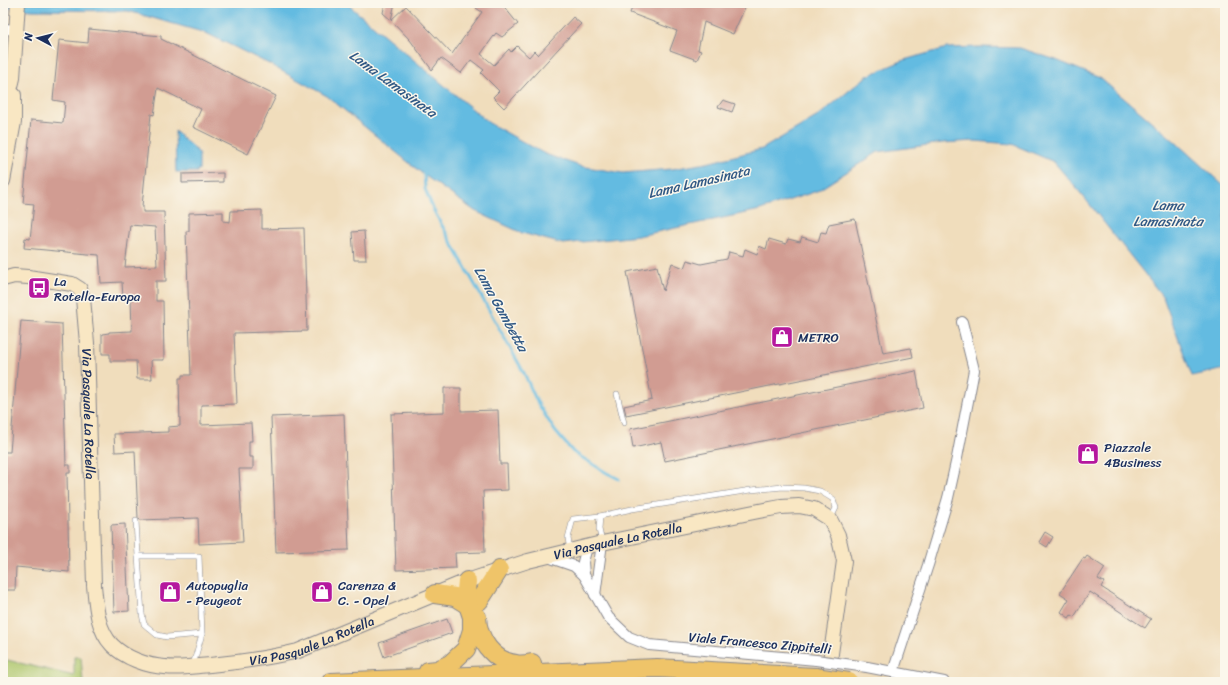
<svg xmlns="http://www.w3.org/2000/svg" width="1228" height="685" viewBox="0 0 1228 685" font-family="Sriracha,sans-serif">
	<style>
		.green { fill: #adc66b; stroke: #647a64 }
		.water { fill: #64bbe1; stroke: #4075a0 }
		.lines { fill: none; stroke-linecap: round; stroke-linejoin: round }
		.stream { stroke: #64bbe1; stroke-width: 3 }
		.building { fill: #d19c92; fill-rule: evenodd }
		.lane-casing { stroke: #86868d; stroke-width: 6 }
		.street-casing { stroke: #86868d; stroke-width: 12 }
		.secondary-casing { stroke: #86868d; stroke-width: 16 }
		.highway-casing { stroke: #86868d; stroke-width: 20 }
		.lane { stroke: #fff; stroke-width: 5 }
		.street { stroke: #fff; stroke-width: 10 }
		.secondary { stroke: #f9e7c3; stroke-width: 14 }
		.highway { stroke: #efc469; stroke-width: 18 }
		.street-bridge-casing { stroke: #86868d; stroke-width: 12; stroke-linecap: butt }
		.highway-bridge-casing { stroke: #86868d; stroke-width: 20; stroke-linecap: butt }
		.street-bridge { stroke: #fff; stroke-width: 10 }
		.highway-bridge { stroke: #efc469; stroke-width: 18 }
		.labels { text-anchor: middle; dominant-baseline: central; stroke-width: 3; stroke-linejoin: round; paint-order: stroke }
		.poi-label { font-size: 13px; fill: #1b2f5e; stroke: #fbf7ec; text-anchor: start }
		.street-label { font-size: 13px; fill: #1b2f5e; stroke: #fbf7ec }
		.water-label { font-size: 14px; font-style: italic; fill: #315985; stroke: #fbf7ec }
	</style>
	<rect width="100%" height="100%" fill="#fbf7ec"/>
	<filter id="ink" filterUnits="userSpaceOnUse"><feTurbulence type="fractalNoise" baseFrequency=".025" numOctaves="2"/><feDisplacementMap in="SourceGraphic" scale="8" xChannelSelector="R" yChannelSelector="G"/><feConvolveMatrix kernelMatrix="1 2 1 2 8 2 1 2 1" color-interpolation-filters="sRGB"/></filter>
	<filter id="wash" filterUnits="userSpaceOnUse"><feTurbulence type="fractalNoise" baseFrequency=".012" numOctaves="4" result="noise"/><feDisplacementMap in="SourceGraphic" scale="16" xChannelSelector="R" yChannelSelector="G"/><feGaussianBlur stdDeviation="0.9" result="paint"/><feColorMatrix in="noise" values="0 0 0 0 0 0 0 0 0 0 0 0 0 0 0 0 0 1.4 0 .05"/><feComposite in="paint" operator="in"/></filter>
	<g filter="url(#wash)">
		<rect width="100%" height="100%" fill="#f0ddbc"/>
		<polygon class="green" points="74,657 81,657 83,682 3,682 3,659 74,676"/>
		<g class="water">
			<polygon points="3,3 346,3 489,123 545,154 580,166 623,173 672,169 707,163 762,149 818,116 867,76 904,60 947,48 980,47 1020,48 1056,60 1100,78 1171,138 1225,187 1225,369 1192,376 1163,297 1083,196 1054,162 1012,144 974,141 942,143 878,152 817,191 760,210 638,236 563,244 522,233 475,211 424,175 327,96 269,64 206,33 128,11 32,10 3,7"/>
			<polygon points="175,131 199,153 199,170 197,170 197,172 176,172"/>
		</g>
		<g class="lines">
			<polyline class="stream" points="424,173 425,189 434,211 524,373 537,402 555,431 573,452 607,473 619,479"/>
		</g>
		<g id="blocks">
			<g class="building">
				<polygon points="385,3 395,3 391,20 383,13"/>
				<polygon points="479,3 501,3 518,24 502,37 496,33 481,54 494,65 509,49 511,52 517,46 529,57 534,51 538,55 573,17 581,24 504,108 493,97 499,91 481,73 484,70 471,60 461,73 441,58 432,70 410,40 391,20 406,6 452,54 482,12 476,8"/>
				<polygon points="634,3 747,3 733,34 704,22 698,50 701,51 697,60 670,50 677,31 630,13"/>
				<path d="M89,29L161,36V39L276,96L248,154L193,127L201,109L158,88L154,115L151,114L142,206H143V212H164L166,281H156V301H163L164,360H151L152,379H137L136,361H110V354H102V334L109,333V332L132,331L131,298H123L122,282L101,283L99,255L24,248L25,238L30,239L34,204L23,203L31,120L63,123L65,102L53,100L59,40L88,43ZM130,225L155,227L157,266L125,267Z"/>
				<polygon points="723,100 735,104 732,112 718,107"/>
				<polygon points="223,173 223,182 182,183 182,174"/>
				<polygon points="262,210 262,229 304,228 307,331 234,333 237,404 201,405 201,425 251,423 252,441 249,441 249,457 253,457 253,469 239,469 243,542 199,544 198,518 140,520 138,518 135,451 115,452 114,434 168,432 168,427 180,426 179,378 182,378 182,375 191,375 186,231 189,231 189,213 223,212 223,221 230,222 231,211"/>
				<polygon points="855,219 883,353 911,348 913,357 626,415 624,406 652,400 627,272 657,266 663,291 672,263 684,268 687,260 701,264 727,259 729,252 743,256 745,249 757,254 759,246 766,249 769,239 786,244 788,239 800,242 802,237 818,242 821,232 826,233 829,224"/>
				<polygon points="364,231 366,260 354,260 352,232"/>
				<polygon points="21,321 62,324 66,465 70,465 70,473 67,473 69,572 16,567 15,590 3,590 3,452 10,452"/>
				<polygon points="916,371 923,408 665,461 661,442 633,448 630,429"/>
				<polygon points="444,388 461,388 461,411 498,410 500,464 507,464 508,490 483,491 485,552 455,553 456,568 396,570 391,414 444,412"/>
				<polygon points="344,414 349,550 276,552 271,417"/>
				<polygon points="125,524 129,611 114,612 111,525"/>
				<polygon points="1045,532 1053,537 1047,547 1039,542"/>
				<polygon points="1087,556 1105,568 1098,579 1104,582 1101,587 1151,619 1145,628 1090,592 1074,617 1071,615 1069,618 1061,612 1069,599 1060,593 1083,558 1085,559"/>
				<polygon points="447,619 452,633 384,657 379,643"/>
			</g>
		</g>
	</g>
	<g filter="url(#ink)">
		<use href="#blocks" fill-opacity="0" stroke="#86868d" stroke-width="1"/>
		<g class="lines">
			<g class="lane-casing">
				<g id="lane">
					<polyline points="617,394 624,423"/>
					<polyline points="600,516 599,529 602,543"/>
					<polyline points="136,521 138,556 199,556 202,634 193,665"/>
					<polyline points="570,551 568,538 573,519 600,516 632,509 751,490 783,487 804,488 820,491 833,499 836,508 831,518"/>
					<polyline points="138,556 142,614 144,624 157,635 167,637 202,634"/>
				</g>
			</g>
			<g class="street-casing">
				<g id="street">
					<polyline points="3,28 16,31"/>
					<polyline points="587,547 583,562 584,575 608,617 629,637 649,645 816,660"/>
					<polyline points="548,557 574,566 584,575"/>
					<polyline points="595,595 602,543"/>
					<polyline points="867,667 944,682"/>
					<polyline points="893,672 928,565 948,498 957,458 974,370 962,322"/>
				</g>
			</g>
			<g class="secondary-casing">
				<g id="secondary">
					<polyline points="3,119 13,78 18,3"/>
					<polyline points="3,181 14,122 14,95"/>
					<path id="s1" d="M3,279L14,276L28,277L72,284L80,289L83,298L87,343L94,585C96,606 97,629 112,645C125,658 147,666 165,667C180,669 195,666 210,665C240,662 269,658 298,651L467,581L528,561L602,543L759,511L781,507L799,506L814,509L830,519L838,535L844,561L827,682"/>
				</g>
			</g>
			<g class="highway-casing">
				<g id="highway">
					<polyline points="435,594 455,597 468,605"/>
					<polyline points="479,601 499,570"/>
					<path d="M477,617C478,640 493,661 516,664C521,665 527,664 532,663"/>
					<polyline points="428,671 437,670 450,664 466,649 472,630 472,617 468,605 466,591 467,581"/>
					<polyline points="331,682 657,668 815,677"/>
				</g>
			</g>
			<use href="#lane" class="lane"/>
			<use href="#street" class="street"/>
			<use href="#secondary" class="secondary"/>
			<use href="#highway" class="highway"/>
			<g class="street-bridge-casing">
				<polyline id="street-bridge" points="816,660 867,667"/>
			</g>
			<g class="highway-bridge-casing">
				<polyline id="highway-bridge" points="815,677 849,682"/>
			</g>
			<use href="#street-bridge" class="street-bridge"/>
			<use href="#highway-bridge" class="highway-bridge"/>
		</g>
	</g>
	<defs>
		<g id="bus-square" transform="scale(1.15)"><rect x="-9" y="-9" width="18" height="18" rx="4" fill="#b5179e" stroke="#fbf7ec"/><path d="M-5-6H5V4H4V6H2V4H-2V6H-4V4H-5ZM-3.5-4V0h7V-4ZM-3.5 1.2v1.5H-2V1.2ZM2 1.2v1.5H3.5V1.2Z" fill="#fff"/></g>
		<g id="shop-square" transform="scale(1.15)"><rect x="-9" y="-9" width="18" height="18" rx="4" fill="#b5179e" stroke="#fbf7ec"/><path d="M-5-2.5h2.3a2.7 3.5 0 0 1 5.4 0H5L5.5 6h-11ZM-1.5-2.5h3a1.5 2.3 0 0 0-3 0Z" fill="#fff"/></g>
	</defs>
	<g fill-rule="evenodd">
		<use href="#bus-square" x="39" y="288"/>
		<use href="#shop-square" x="782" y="337"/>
		<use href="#shop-square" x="1088" y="454"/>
		<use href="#shop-square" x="170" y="592"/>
		<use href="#shop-square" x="322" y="592"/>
	</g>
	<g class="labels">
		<g class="poi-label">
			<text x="54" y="281">La<tspan x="54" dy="15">Rotella-Europa</tspan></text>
			<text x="798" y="337">METRO</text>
			<text x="1104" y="447">Piazzale<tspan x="1104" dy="15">4Business</tspan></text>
			<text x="186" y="585">Autopuglia<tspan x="186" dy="15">- Peugeot</tspan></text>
			<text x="338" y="585">Carenza &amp;<tspan x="338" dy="15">C. - Opel</tspan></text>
		</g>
		<g class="street-label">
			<text stroke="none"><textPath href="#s1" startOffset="205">Via Pasquale La Rotella</textPath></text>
			<text stroke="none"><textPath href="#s1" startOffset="972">Via Pasquale La Rotella</textPath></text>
			<text stroke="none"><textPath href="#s1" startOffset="649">Via Pasquale La Rotella</textPath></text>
			<text transform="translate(760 643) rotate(5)">Viale Francesco Zippitelli</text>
		</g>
		<g class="water-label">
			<text transform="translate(393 84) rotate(36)">Lama Lamasinata</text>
			<text transform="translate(699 182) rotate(-13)">Lama Lamasinata</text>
			<text x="1168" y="205">Lama<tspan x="1168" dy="16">Lamasinata</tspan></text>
			<text transform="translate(501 309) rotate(61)">Lama Gambetta</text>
		</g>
	</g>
	<rect width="1228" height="685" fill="none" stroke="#fbf7ec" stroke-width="16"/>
	<g transform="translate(38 38) rotate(277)" stroke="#fbf7ec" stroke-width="3" paint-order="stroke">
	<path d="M0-3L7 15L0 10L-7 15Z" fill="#1b2f5e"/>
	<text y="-6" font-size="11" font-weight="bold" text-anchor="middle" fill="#1b2f5e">N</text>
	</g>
</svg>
